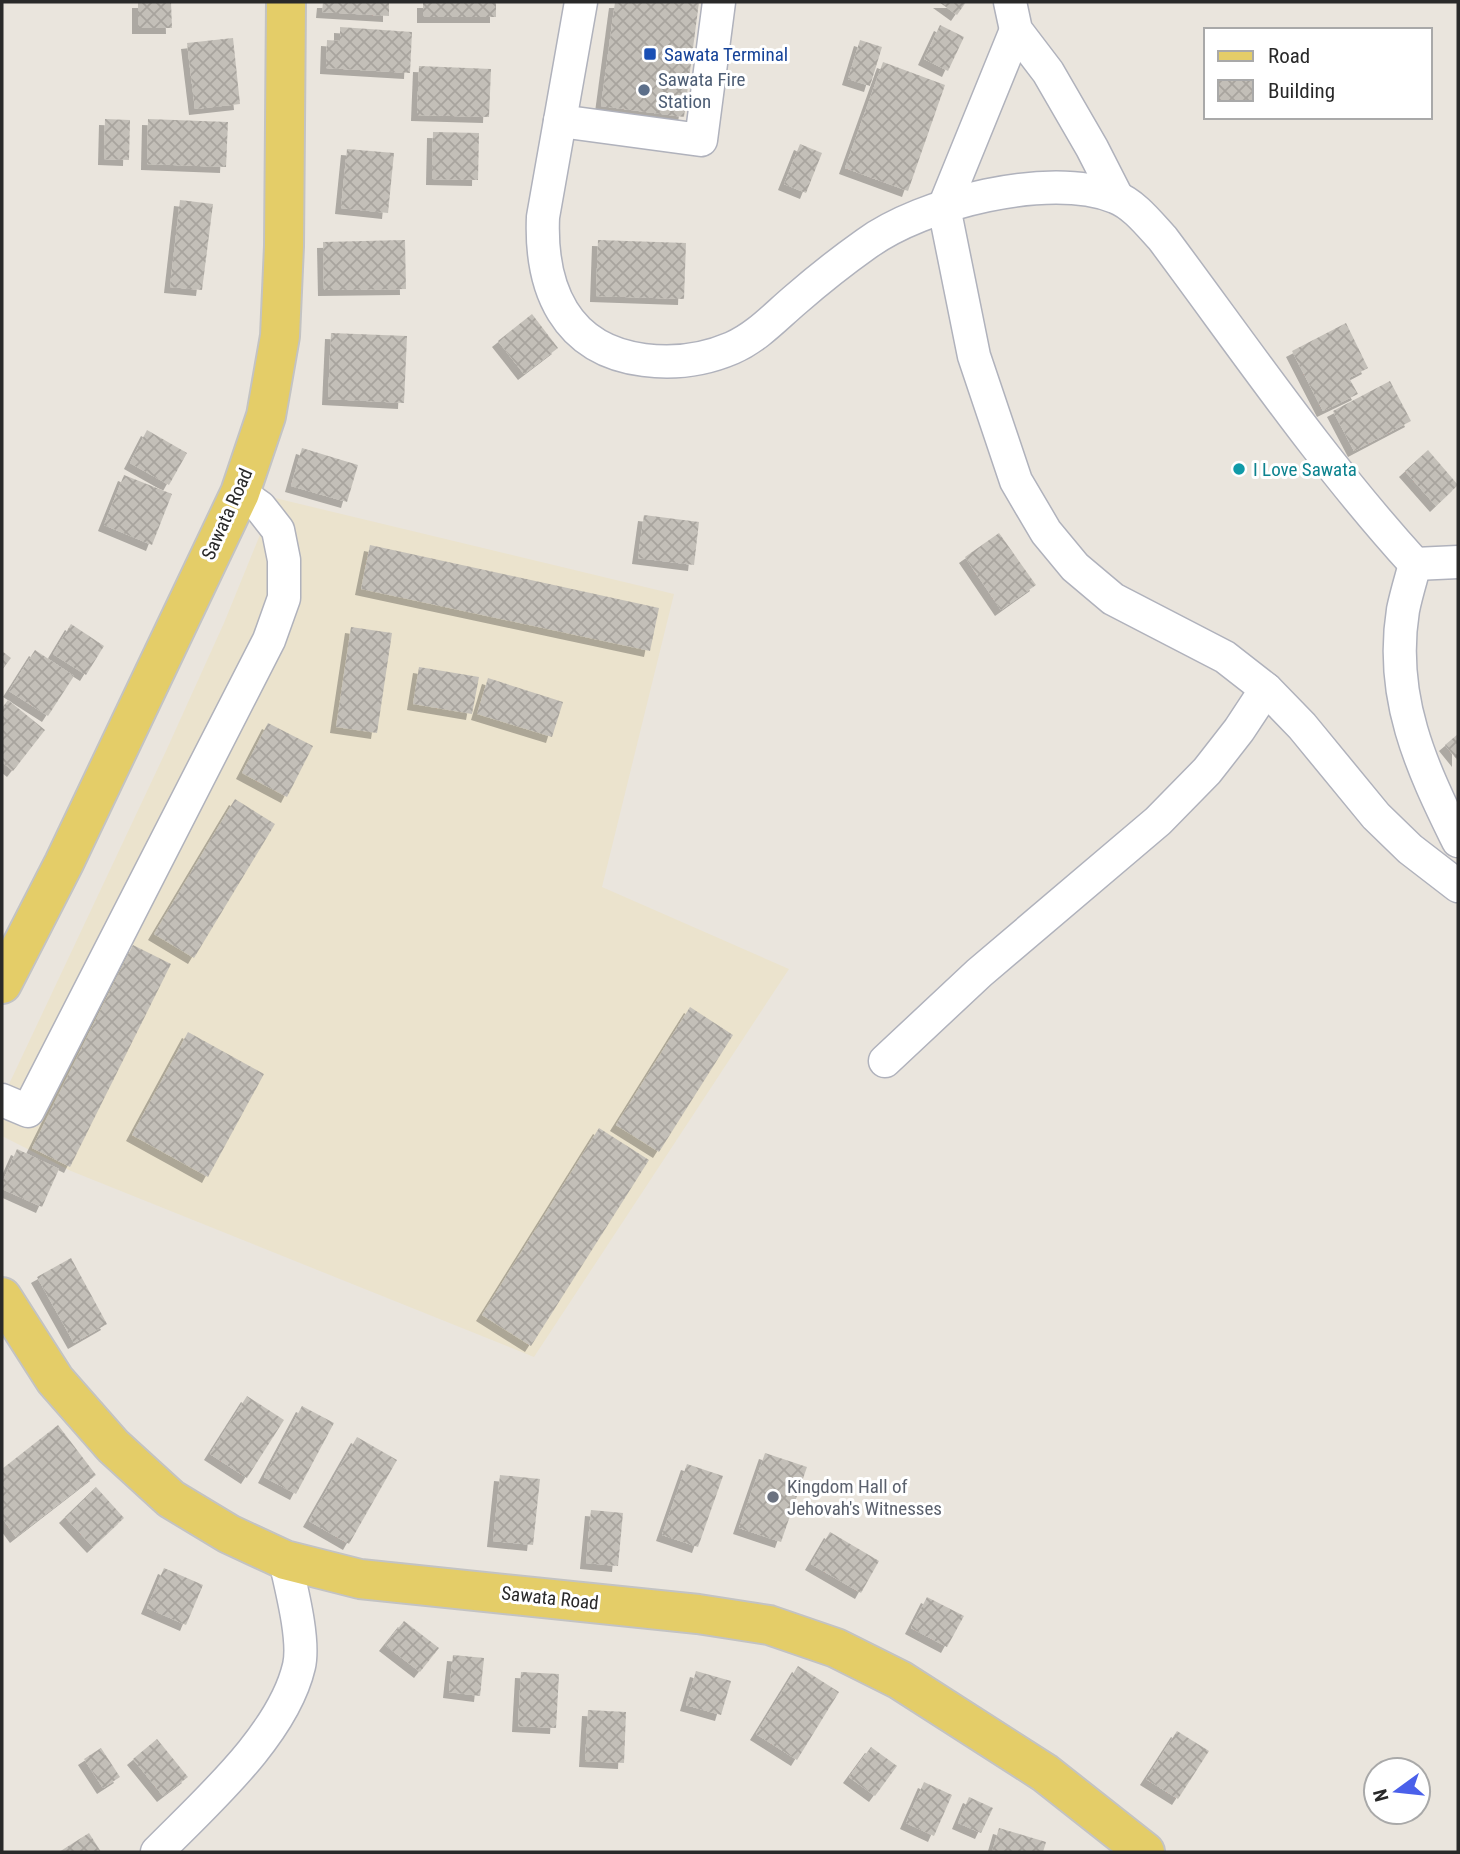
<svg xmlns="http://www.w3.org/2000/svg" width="1460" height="1854" viewBox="0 0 1460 1854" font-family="'Roboto Condensed',sans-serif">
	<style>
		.education { fill: #ebe3cd }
		.building { fill: url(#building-cross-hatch); filter: url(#shadow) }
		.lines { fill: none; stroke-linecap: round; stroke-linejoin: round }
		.minor-casing { stroke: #b0b2bc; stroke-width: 35 }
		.major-casing { stroke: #c3c3c3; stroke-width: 42 }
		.minor { stroke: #fff; stroke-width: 32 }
		.major { stroke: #e4cd68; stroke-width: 38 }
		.transit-dot { fill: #1a4fb4; stroke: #fff; stroke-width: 2.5 }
		.service-dot { fill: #5c6f8a; stroke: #fff; stroke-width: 2.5 }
		.culture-dot { fill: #0f9aa8; stroke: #fff; stroke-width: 2.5 }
		.worship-dot { fill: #6b7280; stroke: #fff; stroke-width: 2.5 }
		.labels { text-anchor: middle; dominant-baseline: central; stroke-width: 6; stroke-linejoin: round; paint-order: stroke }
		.transit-label { font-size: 19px; fill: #164399; stroke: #fff; text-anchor: start }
		.service-label { font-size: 19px; fill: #4e5e75; stroke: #fff; text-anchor: start }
		.culture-label { font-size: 19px; fill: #0d838f; stroke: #fff; text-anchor: start }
		.street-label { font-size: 19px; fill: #292929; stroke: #fff }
		.worship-label { font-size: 19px; fill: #5b616d; stroke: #fff; text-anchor: start }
	</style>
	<defs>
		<pattern id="building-cross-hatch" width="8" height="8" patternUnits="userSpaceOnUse" patternTransform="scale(1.75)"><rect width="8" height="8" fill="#c3bfb8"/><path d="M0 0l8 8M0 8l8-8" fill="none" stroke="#a8a49e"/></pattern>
		<filter id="shadow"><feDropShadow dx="-6" dy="6" stdDeviation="0" flood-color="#0004"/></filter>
	</defs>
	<rect width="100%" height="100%" fill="#eae5dd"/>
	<polygon class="education" points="275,498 674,594 602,887 789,969 534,1357 71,1171 2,1136 2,1099 166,751 224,623"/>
	<g class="building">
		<polygon points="138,2 171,2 172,28 138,28"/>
		<polygon points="323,2 389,2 389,16 322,12"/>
		<rect x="423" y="2" width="73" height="15"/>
		<polygon points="615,2 699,2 684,117 601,106"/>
		<polygon points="939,2 966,2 957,15"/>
		<polygon points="940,25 964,37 948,71 924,59"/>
		<polygon points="340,27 412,32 410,73 326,68 327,40 340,41"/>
		<polygon points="233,38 240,104 195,109 187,43"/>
		<polygon points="860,40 882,47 870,86 848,79"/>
		<polygon points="883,62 945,85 908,191 845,168"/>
		<polygon points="419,66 491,69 489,117 417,115"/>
		<polygon points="105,119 130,120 129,160 104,159"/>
		<polygon points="148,119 228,122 226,167 147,164"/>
		<polygon points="433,132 479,133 478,180 432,179"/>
		<polygon points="800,144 822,153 806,193 784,184"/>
		<polygon points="347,149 394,153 388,213 341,208"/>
		<polygon points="180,200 213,204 202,290 170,287"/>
		<polygon points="405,240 406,289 324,290 323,242"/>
		<polygon points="598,240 686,243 684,299 596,296"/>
		<polygon points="532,314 558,348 524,374 498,341"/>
		<polygon points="1346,323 1368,368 1349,378 1358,394 1323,411 1292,351"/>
		<polygon points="331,333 407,336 404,403 328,399"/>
		<polygon points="1390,381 1411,421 1354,451 1333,411"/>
		<polygon points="147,430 187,453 169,485 130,463"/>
		<polygon points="302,448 358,465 347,502 291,486"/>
		<polygon points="1428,450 1458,485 1436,506 1405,471"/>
		<polygon points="124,475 172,494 152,545 104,525"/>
		<polygon points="644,515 699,522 694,565 638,558"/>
		<polygon points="999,533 1036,585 1001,610 965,557"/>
		<polygon points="370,545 659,608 650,651 361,589"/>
		<polygon points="71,624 104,646 86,675 53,654"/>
		<polygon points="351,627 392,633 377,733 336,727"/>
		<polygon points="35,650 74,676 48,716 9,691"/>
		<polygon points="2,651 11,658 2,670"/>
		<polygon points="419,667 479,677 472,714 413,704"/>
		<polygon points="488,678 563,702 552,737 477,714"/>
		<polygon points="8,700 45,730 13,771 2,762 2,708"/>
		<polygon points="268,723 313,746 287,797 242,773"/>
		<polygon points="1458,734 1458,761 1445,745"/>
		<polygon points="235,799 275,824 194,958 154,934"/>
		<polygon points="133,945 171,964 70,1167 32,1148"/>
		<polygon points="690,1007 733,1035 659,1152 616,1125"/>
		<polygon points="188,1032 264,1074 208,1177 132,1135"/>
		<polygon points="599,1128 649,1160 531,1346 482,1315"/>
		<polygon points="17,1149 59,1169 42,1207 2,1189 2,1183"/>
		<polygon points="71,1258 107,1324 74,1343 37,1277"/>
		<polygon points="247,1396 284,1420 247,1478 210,1454"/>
		<polygon points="302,1406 334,1423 296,1494 264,1477"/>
		<polygon points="58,1425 96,1475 16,1537 2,1518 2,1469"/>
		<polygon points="357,1437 397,1460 349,1544 309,1521"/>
		<polygon points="765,1453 807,1467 781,1542 739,1528"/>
		<polygon points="687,1464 723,1476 698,1547 662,1535"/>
		<polygon points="500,1475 540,1479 533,1545 493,1541"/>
		<polygon points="96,1487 124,1518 93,1547 65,1517"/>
		<polygon points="591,1510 623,1513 618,1566 586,1563"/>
		<polygon points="830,1532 879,1561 861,1593 811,1564"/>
		<polygon points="164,1568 203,1585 186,1625 147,1608"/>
		<polygon points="927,1597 964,1616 947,1647 911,1628"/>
		<polygon points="404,1621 439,1648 420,1672 385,1645"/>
		<polygon points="453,1655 484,1658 480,1696 449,1692"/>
		<polygon points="798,1666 839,1692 797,1760 756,1734"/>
		<polygon points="696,1671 731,1681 721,1715 686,1705"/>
		<polygon points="521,1672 559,1674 556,1728 518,1726"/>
		<polygon points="588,1710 626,1712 624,1763 585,1761"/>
		<polygon points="1177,1731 1209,1751 1178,1799 1146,1779"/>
		<polygon points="157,1739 188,1777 163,1796 133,1759"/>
		<polygon points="871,1747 897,1766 875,1796 849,1777"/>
		<polygon points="101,1748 120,1777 103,1788 84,1759"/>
		<polygon points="924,1782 952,1795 934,1836 906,1823"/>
		<polygon points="969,1797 993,1808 981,1833 958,1823"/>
		<polygon points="999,1828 1046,1842 1043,1852 992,1852"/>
		<polygon points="89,1833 101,1852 59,1852"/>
	</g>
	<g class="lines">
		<g class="minor-casing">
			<g id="minor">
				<path d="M581,2L543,217C540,288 565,350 644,360C674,364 704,360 732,348C757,337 775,317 795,300C818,280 842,261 866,244C922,203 1049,171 1115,197C1134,204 1150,225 1163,239C1245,349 1322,462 1415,564"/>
				<polyline points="1010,2 1016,30 1048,72 1092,148 1117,197"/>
				<polyline points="1016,30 944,207 974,356 1016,481 1046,532 1075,567 1113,599 1225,657 1266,689 1302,726 1376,816 1410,849 1458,886"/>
				<polyline points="560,121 701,140 719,2"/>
				<path d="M1415,564C1411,579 1406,595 1403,610C1389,697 1421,766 1458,841"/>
				<polyline points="1415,564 1458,562"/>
				<polyline points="885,1061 979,973 1158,821 1207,771 1239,730 1266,689"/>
				<polyline points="2,1100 28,1111 269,640 284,598 284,560 278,530 260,507 240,493"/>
				<path d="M157,1852C205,1803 283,1735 299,1666C305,1640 291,1587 285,1560"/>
			</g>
		</g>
		<g class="major-casing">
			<g id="major">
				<polyline points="2,984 64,863 240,493 266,416 280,336 284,246 286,2"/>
				<polyline points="2,1297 55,1380 113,1446 171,1499 229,1534 285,1560 360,1579 698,1614 769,1625 836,1648 900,1680 1045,1773 1145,1852"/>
			</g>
		</g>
		<use href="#minor" class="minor"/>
		<use href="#major" class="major"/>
	</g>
	<rect class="transit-dot" x="643" y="47" width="14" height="14" rx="3.5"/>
	<circle class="service-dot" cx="644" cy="90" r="7"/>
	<circle class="culture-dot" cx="1239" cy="469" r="7"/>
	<circle class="worship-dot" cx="773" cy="1497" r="7"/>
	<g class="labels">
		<g class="transit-label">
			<text x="664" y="54">Sawata Terminal</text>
		</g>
		<g class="service-label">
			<text x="658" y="79">Sawata Fire<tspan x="658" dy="22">Station</tspan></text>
		</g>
		<g class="culture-label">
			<text x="1253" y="469">I Love Sawata</text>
		</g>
		<g class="street-label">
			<text transform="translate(227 514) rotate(-66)">Sawata Road</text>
			<text transform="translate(550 1598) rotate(6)">Sawata Road</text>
		</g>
		<g class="worship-label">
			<text x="787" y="1486">Kingdom Hall of<tspan x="787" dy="22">Jehovah's Witnesses</tspan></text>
		</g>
	</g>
	<rect width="1460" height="1854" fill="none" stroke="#292929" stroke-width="7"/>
	<rect x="1204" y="28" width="228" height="91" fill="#ffffff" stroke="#a9a9a9" stroke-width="2"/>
	<rect x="1218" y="51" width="35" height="10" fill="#e4cd68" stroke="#a9a9a9" stroke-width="2"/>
	<text x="1268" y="63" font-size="21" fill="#292929">Road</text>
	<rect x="1218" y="80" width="35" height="21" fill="url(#building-cross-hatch)" stroke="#a9a9a9" stroke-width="2"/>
	<text x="1268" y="98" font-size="21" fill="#292929">Building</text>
	<g transform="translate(1397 1791) rotate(255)"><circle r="33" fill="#ffffff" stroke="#a9a9a9" stroke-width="2"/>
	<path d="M0-5L12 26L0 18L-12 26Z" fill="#4a60ea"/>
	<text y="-10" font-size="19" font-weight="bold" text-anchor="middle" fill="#292929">N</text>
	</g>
</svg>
